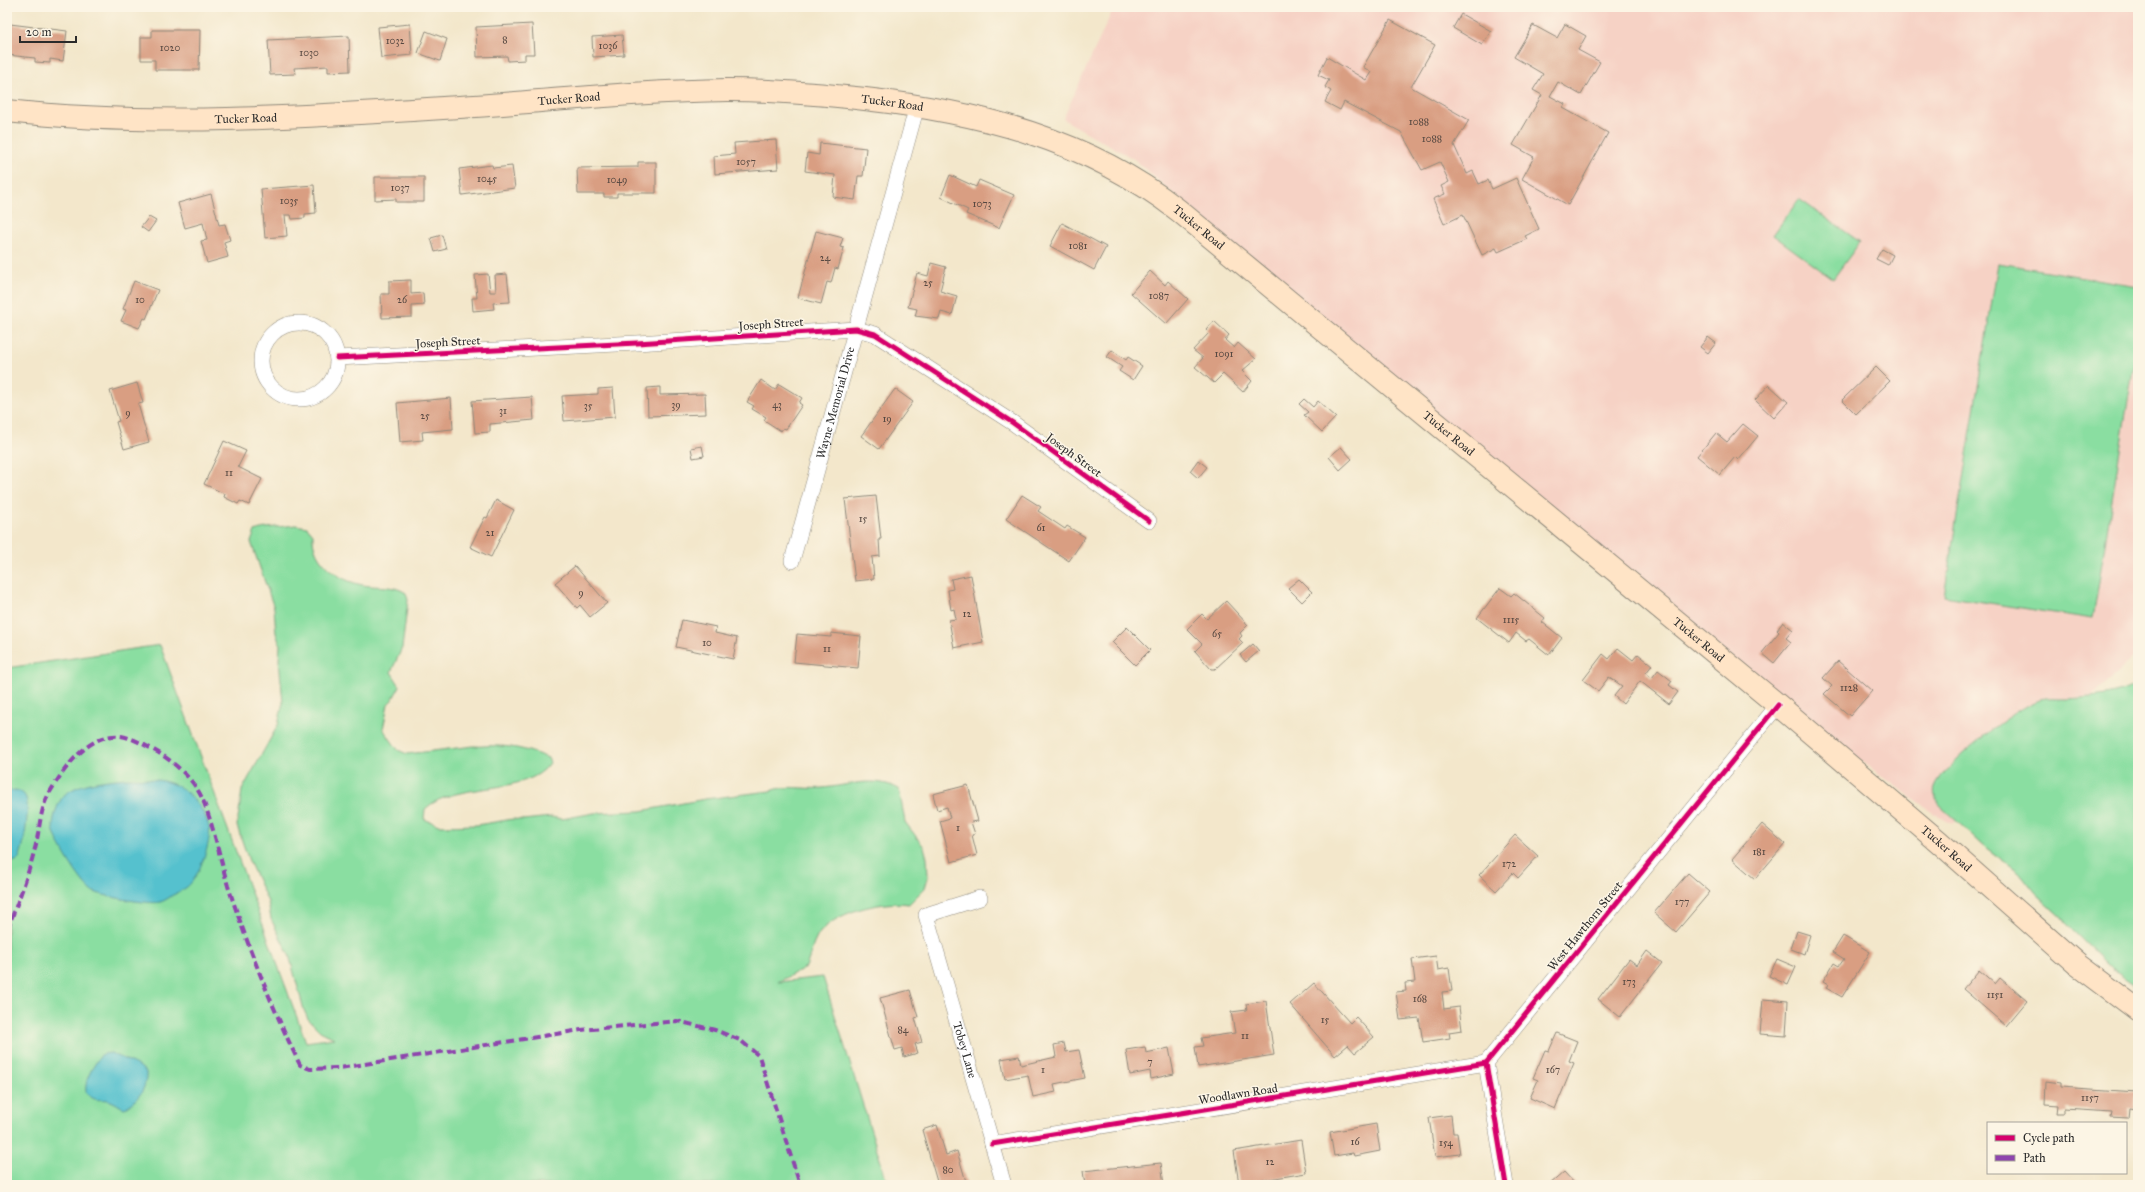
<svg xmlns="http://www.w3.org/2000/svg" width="2145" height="1192" viewBox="0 0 2145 1192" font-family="'IM FELL Great Primer',serif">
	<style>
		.built { fill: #f6d2c5 }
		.green { fill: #8adea1; stroke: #5a8466 }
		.water { fill: #54c1ce; stroke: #40767c }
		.building { fill: #d99e82 }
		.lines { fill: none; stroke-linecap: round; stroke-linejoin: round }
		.minor-casing { stroke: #8f897b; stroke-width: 16 }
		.secondary-casing { stroke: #8f897b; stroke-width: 24 }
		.minor { stroke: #fff; stroke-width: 15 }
		.secondary { stroke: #ffe4c6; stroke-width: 22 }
		.quiet { stroke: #8e44ad; stroke-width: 4; stroke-dasharray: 8 4; stroke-linecap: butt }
		.cycleway-casing { stroke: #fcf5e5; stroke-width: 8 }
		.cycleway { stroke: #d6006c; stroke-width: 5 }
		.labels { text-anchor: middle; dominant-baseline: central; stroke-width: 3; stroke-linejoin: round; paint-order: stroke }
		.number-label { font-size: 10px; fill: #564841 }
		.street-label { font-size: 12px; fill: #2b2b2b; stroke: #fcf5e5 }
	</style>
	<rect width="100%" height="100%" fill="#fcf5e5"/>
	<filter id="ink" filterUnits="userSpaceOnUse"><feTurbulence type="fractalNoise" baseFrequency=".025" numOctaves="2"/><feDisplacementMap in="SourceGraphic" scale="8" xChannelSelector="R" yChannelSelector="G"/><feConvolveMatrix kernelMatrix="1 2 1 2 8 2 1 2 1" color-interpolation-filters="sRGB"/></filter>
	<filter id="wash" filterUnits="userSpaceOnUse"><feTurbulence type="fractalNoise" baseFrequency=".012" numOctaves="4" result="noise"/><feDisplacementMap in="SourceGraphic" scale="16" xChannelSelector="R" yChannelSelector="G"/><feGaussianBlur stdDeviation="0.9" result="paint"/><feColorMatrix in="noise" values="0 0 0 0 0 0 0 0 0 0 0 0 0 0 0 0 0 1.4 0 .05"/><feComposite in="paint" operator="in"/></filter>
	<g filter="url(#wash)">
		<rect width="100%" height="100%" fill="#f3e7cb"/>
		<polygon class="built" points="1114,7 2138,7 2138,654 1952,824 1930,811 1749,679 1225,240 1134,159 1063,119"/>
		<g class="green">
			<polygon points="1799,199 1860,242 1833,279 1773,235"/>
			<polygon points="1998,263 2138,286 2138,338 2093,619 1944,596"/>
			<path d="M295,525L307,527L313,534C311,561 339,581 363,585C379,588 393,584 406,593L408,600L402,648L391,672L400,686L392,700L388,704L383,729L398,750L407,754L474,746C482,747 488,745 496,746C515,746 531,751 548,758L550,763C527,797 456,780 425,809L424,819L441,826L477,825L513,819L523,820L551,817L562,819L594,813L641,811L705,799L770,791C786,784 805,790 822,788C848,786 874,775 899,789L905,822L924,847L927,858L928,877L925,888L909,904C883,900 831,912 817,937C812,946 810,957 806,967L778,982L823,977L888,1185H7V668L160,645L306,1042L334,1038L320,1031L308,1019L304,1010L289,955L271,919L268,902L249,861L237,826L242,790L278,725L283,703L279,660L280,645L276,633L274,608L251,542L255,531C262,527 284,527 295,525Z"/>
			<path d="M2138,682V987L2113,970L2065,923L2062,917L2036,893L2021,874L1985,847L1938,804C1936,798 1933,793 1935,787C1942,765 2018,706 2040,700C2047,698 2057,699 2065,699C2085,698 2123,696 2138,682Z"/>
		</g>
		<g class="water">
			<path d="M126,778C146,779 167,778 184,790C195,799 206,813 209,827C212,841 200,873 190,884C187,888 180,891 175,894C171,896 165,901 160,902C150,905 100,896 92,891C81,883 54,840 53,827C53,816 59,797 68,792C83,782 108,780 126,778Z"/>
			<path d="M16,790C21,792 24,793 26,798C30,807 24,851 18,860L7,864V791Z"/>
			<path d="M111,1053L139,1066L146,1072C147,1089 138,1100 125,1108C120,1107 118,1104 113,1102C102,1096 96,1105 86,1092C84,1079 94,1065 102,1054Z"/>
		</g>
		<g id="blocks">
			<g class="building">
				<polygon points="1461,14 1491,31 1482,45 1453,28"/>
				<polygon points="1390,20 1435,45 1411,87 1469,120 1454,145 1467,174 1473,171 1479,184 1488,180 1492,189 1516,178 1539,229 1525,236 1527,239 1498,252 1496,248 1482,255 1463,215 1444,224 1433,199 1445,194 1441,186 1449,182 1440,162 1422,170 1401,132 1344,102 1340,110 1325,102 1331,91 1325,87 1329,80 1318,75 1327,57 1366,80 1371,72 1363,67"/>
				<polygon points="10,24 67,31 63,61 50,59 50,63 35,62 35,58 7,55"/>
				<polygon points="410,24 412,55 381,58 378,27"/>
				<polygon points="532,24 534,54 525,54 525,60 508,61 507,56 477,57 476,27"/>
				<polygon points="1565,24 1586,36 1578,50 1600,62 1581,95 1558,82 1550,96 1565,104 1563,108 1608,133 1568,205 1522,179 1534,157 1513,145 1542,95 1533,90 1543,74 1514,57 1533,25 1557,38"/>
				<polygon points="152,30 200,30 199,70 155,70 155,60 141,60 141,37 152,37"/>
				<polygon points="426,31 447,39 440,61 418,53"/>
				<polygon points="622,35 624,55 593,57 592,37"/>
				<polygon points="349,36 350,71 328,72 328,66 294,68 295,74 270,75 268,40"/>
				<polygon points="776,140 778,169 715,174 714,156 735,154 734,143"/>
				<polygon points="820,143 866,148 863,176 858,176 855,200 833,197 835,175 805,171 807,153 819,155"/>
				<polygon points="638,162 656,162 656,193 617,193 617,197 604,197 604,194 578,194 577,168 638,167"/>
				<polygon points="492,165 493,168 512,166 515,188 462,195 459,169"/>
				<polygon points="950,175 976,187 979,180 1014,195 999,228 966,214 968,210 941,197"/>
				<polygon points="375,177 424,177 424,202 396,202 396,199 375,200"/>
				<polygon points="314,185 316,213 305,214 305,218 292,219 291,215 285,215 287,236 265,238 261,189"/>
				<polygon points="211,194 219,225 225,224 230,240 224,242 228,257 207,263 201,241 207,240 203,223 185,228 178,203"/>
				<polygon points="149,217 156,221 148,232 141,227"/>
				<polygon points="1062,223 1106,247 1094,270 1050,246"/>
				<polygon points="816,231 843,238 840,247 844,248 838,269 835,268 831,283 827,282 821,304 798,298"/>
				<polygon points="442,235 446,249 435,252 431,238"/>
				<polygon points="1882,249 1893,255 1888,265 1876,259"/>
				<polygon points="931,263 946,267 940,291 957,296 952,315 941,312 939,319 915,316 917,309 908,307 917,273 928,276"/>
				<polygon points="1150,271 1165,285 1168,281 1188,299 1166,324 1131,293"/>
				<polygon points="488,274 490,292 496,292 495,275 507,274 510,302 493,303 494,309 473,311 472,298 477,298 475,275"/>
				<polygon points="411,280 411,294 423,293 424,305 412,306 412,317 382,318 381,294 389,294 389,281"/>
				<polygon points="134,281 158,290 146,319 144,318 139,328 121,321 126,310 123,309"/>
				<polygon points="1214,321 1229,335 1225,340 1234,348 1238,343 1256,359 1242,371 1252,381 1243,392 1223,374 1214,383 1195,367 1203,358 1193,350 1209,333 1206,330"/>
				<polygon points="1708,337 1716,343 1708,353 1700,347"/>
				<polygon points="1112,350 1126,360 1128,357 1142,366 1133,380 1119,371 1122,367 1107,357"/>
				<polygon points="1876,367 1890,381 1856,414 1842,400"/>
				<polygon points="761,380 775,390 779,384 802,398 799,403 802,405 786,429 783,428 781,431 764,420 766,417 752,409 754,406 747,402"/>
				<polygon points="137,383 143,403 138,404 149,442 124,449 116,422 119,421 110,391"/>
				<polygon points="1769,385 1788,402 1774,418 1755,400"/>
				<polygon points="660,387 660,395 705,394 706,414 648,416 647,388"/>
				<polygon points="613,388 615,417 564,421 562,396 598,394 598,389"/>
				<polygon points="895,389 913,402 879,449 861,436"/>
				<polygon points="532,397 534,420 490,424 490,432 475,433 472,401"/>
				<polygon points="451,398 453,429 422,432 423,440 400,442 397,403"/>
				<polygon points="1304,399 1313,407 1318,401 1336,417 1322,432 1304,415 1308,412 1299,404"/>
				<polygon points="1743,424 1758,436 1738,460 1735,457 1720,475 1697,456 1716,433 1727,442"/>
				<polygon points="224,441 246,451 238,467 262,479 249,505 240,501 238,504 224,497 225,494 204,484"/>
				<polygon points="702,446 704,456 693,458 691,448"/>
				<polygon points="1341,447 1352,459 1340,470 1329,457"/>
				<polygon points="1198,460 1207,467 1198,478 1190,471"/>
				<polygon points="1022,495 1041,507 1038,511 1065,529 1067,526 1085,537 1069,561 1006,519"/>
				<polygon points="876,496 881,539 879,539 880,556 872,557 874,579 855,581 845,499"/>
				<polygon points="496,500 514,510 491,557 470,547 485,517 487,518"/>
				<polygon points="575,566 607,603 590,617 580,605 577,608 555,583"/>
				<polygon points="971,575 983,642 954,648 949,620 956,619 954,609 951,610 948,590 953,589 951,579"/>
				<polygon points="1299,579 1312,592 1302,602 1288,588"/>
				<polygon points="1500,588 1511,596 1514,593 1545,618 1542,622 1562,638 1549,655 1529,639 1526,641 1516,633 1509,643 1477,618"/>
				<polygon points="1226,601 1248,625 1240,633 1242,636 1239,639 1243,643 1215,669 1211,669 1195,651 1202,644 1187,629 1202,614 1207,619"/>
				<polygon points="682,620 716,627 715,633 737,638 733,659 676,647"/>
				<polygon points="1783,622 1793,630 1786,638 1791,642 1774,663 1762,653 1779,632 1777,630"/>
				<polygon points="1127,627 1150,650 1135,665 1112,642"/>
				<polygon points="831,633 861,636 858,668 794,662 797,634 831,637"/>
				<polygon points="1253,644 1259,651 1246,662 1240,655"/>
				<polygon points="1618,648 1633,660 1638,654 1652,665 1646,673 1652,678 1658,670 1672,681 1669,685 1678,692 1669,704 1640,681 1623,704 1614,696 1622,686 1609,677 1598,691 1583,680 1603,654 1609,659"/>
				<polygon points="1838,661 1872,691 1850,716 1824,694 1832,686 1823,678"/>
				<polygon points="968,785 978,821 971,822 975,834 972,835 977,855 951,862 940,821 950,818 947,807 937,810 933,794"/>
				<polygon points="1762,824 1785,844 1755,879 1732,859"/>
				<polygon points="1515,835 1538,856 1518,878 1513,873 1496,891 1479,875"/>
				<polygon points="1688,873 1710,892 1676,932 1654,913"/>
				<polygon points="1797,931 1810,935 1804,954 1791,949"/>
				<polygon points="1843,936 1870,952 1842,997 1826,988 1828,984 1823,981 1834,963 1839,966 1844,959 1833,952"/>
				<polygon points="1647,951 1662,963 1620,1017 1598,999 1629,959 1637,965"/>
				<polygon points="1436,956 1438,970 1449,968 1452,991 1442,992 1444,1009 1459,1007 1462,1030 1449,1032 1450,1038 1423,1042 1419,1018 1400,1020 1396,992 1406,991 1405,983 1415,982 1412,959"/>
				<polygon points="1777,959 1796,967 1788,985 1769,976"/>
				<polygon points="1979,970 1995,984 2000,978 2027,1001 2006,1026 1963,989"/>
				<polygon points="1314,983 1350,1023 1356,1017 1374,1037 1355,1053 1348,1045 1335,1056 1290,1004"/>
				<polygon points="910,990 918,1017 915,1018 922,1042 915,1044 918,1053 904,1057 902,1048 895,1050 880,998"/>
				<polygon points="1763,999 1788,1001 1786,1036 1760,1034"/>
				<polygon points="1266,1001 1274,1055 1198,1067 1195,1047 1203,1046 1201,1038 1235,1033 1231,1012 1247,1010 1246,1004"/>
				<polygon points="1557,1033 1577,1041 1569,1061 1574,1063 1555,1109 1530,1098 1538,1080 1533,1078 1545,1050 1549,1051"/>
				<polygon points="1064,1043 1066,1052 1079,1050 1085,1078 1054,1084 1056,1092 1033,1097 1028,1075 1005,1079 1001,1059 1019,1056 1021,1065 1056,1057 1054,1045"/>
				<polygon points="1145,1047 1146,1053 1169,1048 1174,1074 1151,1079 1150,1071 1130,1075 1126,1050"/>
				<polygon points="2045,1081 2060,1083 2060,1087 2136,1092 2135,1109 2129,1108 2128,1118 2110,1117 2111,1112 2066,1109 2066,1113 2058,1113 2059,1105 2044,1104"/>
				<polygon points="1451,1115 1453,1133 1457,1133 1460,1154 1435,1157 1429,1118"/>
				<polygon points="1376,1124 1380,1151 1354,1156 1353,1153 1334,1156 1330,1132"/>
				<polygon points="937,1125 946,1155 957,1151 967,1185 938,1185 922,1130"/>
				<polygon points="1301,1140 1306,1173 1239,1184 1234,1151"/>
				<polygon points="1161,1163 1164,1185 1085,1185 1083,1171"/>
				<polygon points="1564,1172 1576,1185 1549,1185"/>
				<polygon points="1770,1180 1771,1185 1742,1185 1741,1184"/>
			</g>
		</g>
	</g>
	<g filter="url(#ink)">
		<use href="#blocks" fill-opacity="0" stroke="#8f897b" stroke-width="1"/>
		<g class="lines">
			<g class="minor-casing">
				<g id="minor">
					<circle cx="299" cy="361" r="38"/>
					<polyline points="337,358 637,343 856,329 875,334 1013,423 1149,521"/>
					<path id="s1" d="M792,561L917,106"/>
					<path id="s2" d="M980,898L926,915L1004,1185"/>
					<polyline points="992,1144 1486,1063"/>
					<polyline points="1506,1185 1486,1063 1778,705"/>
				</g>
			</g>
			<g class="secondary-casing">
				<g id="secondary">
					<path id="s3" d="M7,111C163,128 320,116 475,106C559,100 644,91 728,90C774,90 820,94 865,99C979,112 1087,139 1178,210L1778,705L1938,841L2078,965L2138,1010"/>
				</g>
			</g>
			<use href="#minor" class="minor"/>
			<use href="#secondary" class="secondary"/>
			<path class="quiet" d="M7,930C17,904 27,879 34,852C40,832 39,810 50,792C64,768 90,732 121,736C134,738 148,747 159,753C175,763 194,780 202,798C213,823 220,859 228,886C248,947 272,1007 300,1065L310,1069L340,1068L581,1030L677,1021L715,1030L740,1040L759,1056L800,1185"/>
			<g class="cycleway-casing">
				<g id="cycleway">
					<polyline points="337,358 637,343 856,329 875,334 1013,423 1149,521"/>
					<polyline points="992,1144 1486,1063"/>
					<polyline points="1506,1185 1486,1063 1778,705"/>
				</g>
			</g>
			<use href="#cycleway" class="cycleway"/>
		</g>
	</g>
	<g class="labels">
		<g class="number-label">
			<text x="505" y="40">8</text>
			<text x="395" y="41">1032</text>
			<text x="608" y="46">1036</text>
			<text x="170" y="48">1020</text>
			<text x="309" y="53">1030</text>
			<text x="1419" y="122">1088</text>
			<text x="1432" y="139">1088</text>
			<text x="746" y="162">1057</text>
			<text x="487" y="179">1045</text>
			<text x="617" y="180">1049</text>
			<text x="400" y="188">1037</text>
			<text x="289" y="201">1035</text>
			<text x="982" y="204">1073</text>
			<text x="1078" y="246">1081</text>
			<text x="825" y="258">24</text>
			<text x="928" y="283">25</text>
			<text x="1159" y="296">1087</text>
			<text x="140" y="300">10</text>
			<text x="402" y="300">26</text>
			<text x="1224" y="354">1091</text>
			<text x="676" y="405">39</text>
			<text x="777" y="405">43</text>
			<text x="588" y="406">35</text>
			<text x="503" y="411">31</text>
			<text x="128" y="413">9</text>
			<text x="425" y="416">25</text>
			<text x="887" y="419">19</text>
			<text x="229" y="473">11</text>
			<text x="863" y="519">15</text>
			<text x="1041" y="528">61</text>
			<text x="490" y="533">21</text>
			<text x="581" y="593">9</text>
			<text x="967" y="614">12</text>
			<text x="1511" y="620">1115</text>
			<text x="1217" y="634">65</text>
			<text x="707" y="643">10</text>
			<text x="827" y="649">11</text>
			<text x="1849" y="688">1128</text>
			<text x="958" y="828">1</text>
			<text x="1759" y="852">181</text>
			<text x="1509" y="864">172</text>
			<text x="1682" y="902">177</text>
			<text x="1629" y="982">173</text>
			<text x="1995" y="995">1151</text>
			<text x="1420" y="999">168</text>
			<text x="1325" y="1020">15</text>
			<text x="903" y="1030">84</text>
			<text x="1245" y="1036">11</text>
			<text x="1150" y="1062">7</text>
			<text x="1043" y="1070">1</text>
			<text x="1553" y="1070">167</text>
			<text x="2090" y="1098">1157</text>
			<text x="1355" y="1142">16</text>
			<text x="1446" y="1143">154</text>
			<text x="1270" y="1162">12</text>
			<text x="948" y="1170">80</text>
		</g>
		<g class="street-label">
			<text stroke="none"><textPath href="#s3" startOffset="563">Tucker Road</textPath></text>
			<text stroke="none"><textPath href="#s3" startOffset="887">Tucker Road</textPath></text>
			<text stroke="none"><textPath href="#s3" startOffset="239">Tucker Road</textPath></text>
			<text stroke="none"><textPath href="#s3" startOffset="1223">Tucker Road</textPath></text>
			<text transform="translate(771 324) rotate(-4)">Joseph Street</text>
			<text transform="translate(448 342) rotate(-3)">Joseph Street</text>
			<text stroke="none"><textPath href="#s1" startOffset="164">Wayne Memorial Drive</textPath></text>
			<text stroke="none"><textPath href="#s3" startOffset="1547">Tucker Road</textPath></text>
			<text transform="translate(1074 455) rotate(36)">Joseph Street</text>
			<text stroke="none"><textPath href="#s3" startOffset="1871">Tucker Road</textPath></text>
			<text stroke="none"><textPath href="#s3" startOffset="2195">Tucker Road</textPath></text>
			<text transform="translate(1585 926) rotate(-51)">West Hawthorn Street</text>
			<text stroke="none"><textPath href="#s2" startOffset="197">Tobey Lane</textPath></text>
			<text transform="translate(1238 1094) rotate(-9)">Woodlawn Road</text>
		</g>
	</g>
	<rect width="2145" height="1192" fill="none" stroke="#fcf5e5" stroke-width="24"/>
	<rect x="1987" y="1122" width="140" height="52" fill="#fcf5e5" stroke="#a8a49b"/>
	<rect x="1995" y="1135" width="20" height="6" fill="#d6006c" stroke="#a8a49b"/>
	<text x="2023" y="1142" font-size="12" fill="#2b2b2b">Cycle path</text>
	<rect x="1995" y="1155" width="20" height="6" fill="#8e44ad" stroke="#a8a49b"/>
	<text x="2023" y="1162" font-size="12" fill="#2b2b2b">Path</text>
	<path d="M20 36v6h56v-6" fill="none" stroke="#2b2b2b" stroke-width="2"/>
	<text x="26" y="36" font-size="12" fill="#2b2b2b" stroke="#fcf5e5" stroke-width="3" paint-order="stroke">20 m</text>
</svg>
